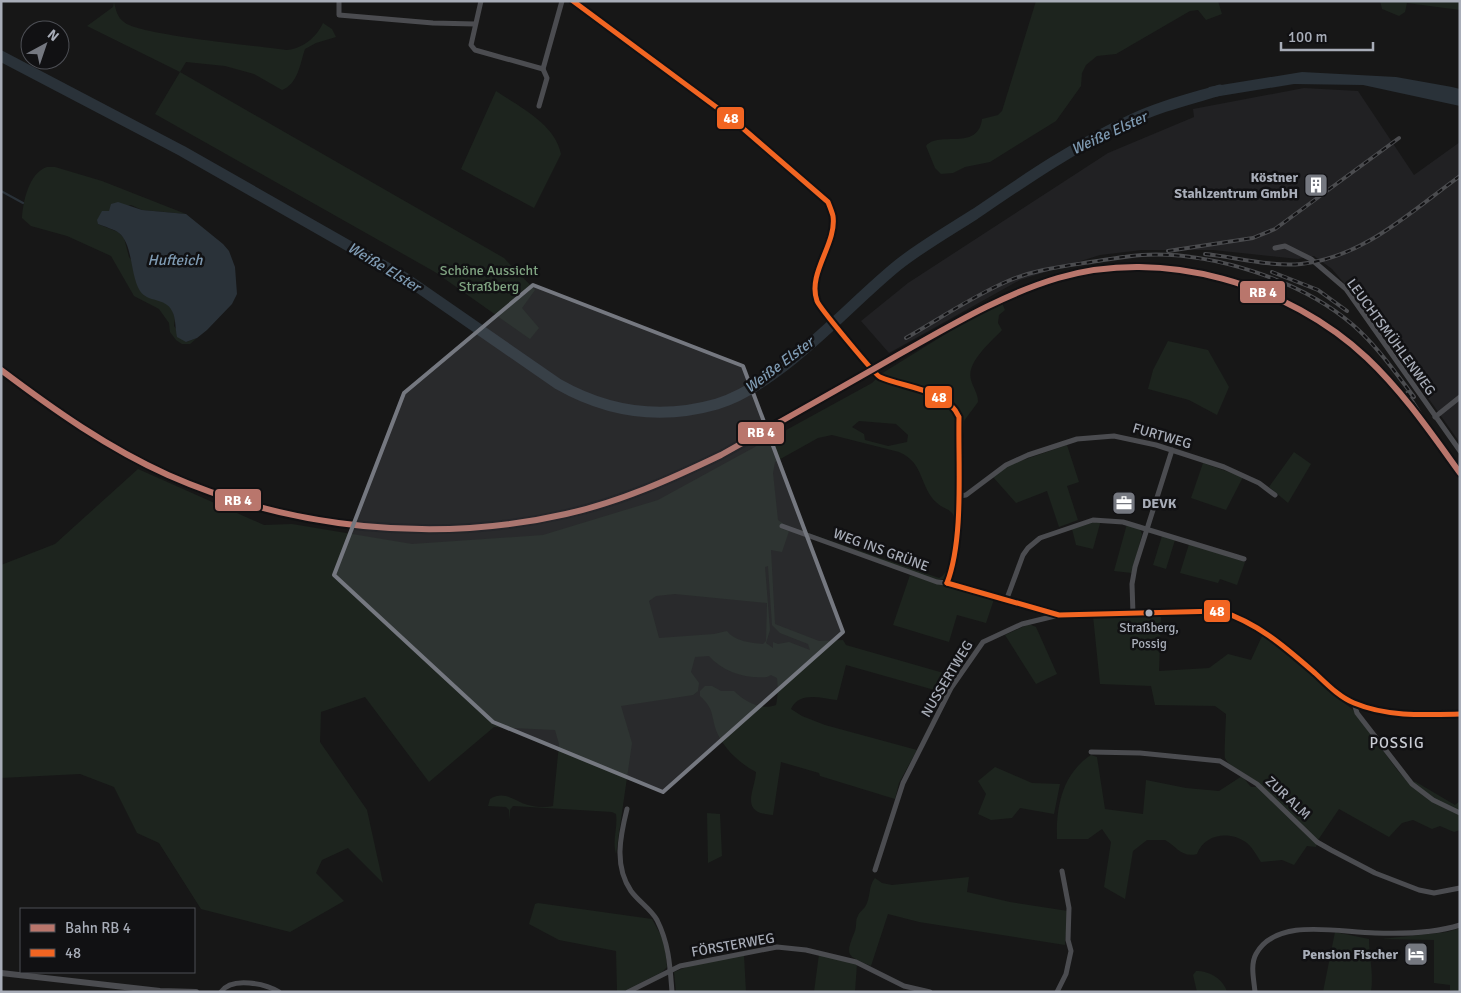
<svg xmlns="http://www.w3.org/2000/svg" width="1461" height="993" viewBox="0 0 1461 993" font-family="Signika,sans-serif">
	<style>
		.built { fill: #212123 }
		.green { fill: #1d241e; fill-rule: evenodd }
		.water { fill: #2a3239 }
		.lines { fill: none; stroke-linecap: round; stroke-linejoin: round }
		.stream { stroke: #2a3239; stroke-width: 2 }
		.river { stroke: #2a3239; stroke-width: 11 }
		.minor { stroke: #4b4c50; stroke-width: 5 }
		.tertiary { stroke: #4b4c50; stroke-width: 6 }
		.rail-casing { stroke: #4b4c4f; stroke-width: 4 }
		.rail { stroke: #111113; stroke-width: 2; stroke-dasharray: 5.5; stroke-linecap: butt }
		.bus-1-casing { stroke: #111113; stroke-width: 9 }
		.bus-1 { stroke: #f26522; stroke-width: 5 }
		.rail-1-casing { stroke: #111113; stroke-width: 10 }
		.rail-1 { stroke: #b9766c; stroke-width: 6 }
		.marked { fill: #757880; fill-opacity: 0.2; stroke: #757880; stroke-width: 4; stroke-linejoin: round }
		.bus-dot { fill: #a8adb8; stroke: #111113; stroke-width: 2 }
		.labels { text-anchor: middle; dominant-baseline: central; stroke-width: 5; stroke-linejoin: round; paint-order: stroke }
		.bus-label { font-size: 13px; fill: #a8adb8; stroke: #111113 }
		.poi-label { font-size: 14px; font-weight: bold; fill: #a8adb8; stroke: #111113; text-anchor: end }
		.park-label { font-size: 14px; fill: #7fa381; stroke: #111113 }
		.street-label { font-size: 14px; fill: #a8adb8; stroke: #111113 }
		.water-label { font-size: 15px; font-style: italic; fill: #7f9bb3; stroke: #111113 }
		.neighbourhood-label { font-size: 15px; letter-spacing: 1px; fill: #c9ccd4; stroke: #111113 }
		.line-badge { stroke: #111113; stroke-width: 2 }
		.badge-label { font-size: 14px; text-anchor: middle; font-weight: bold; fill: #fff }
	</style>
	<rect width="100%" height="100%" fill="#171717"/>
	<polygon class="built" points="1304,88 1358,91 1414,175 1460,142 1460,443 1362,304 1332,269 1314,256 1298,259 1213,250 1142,250 1100,255 1020,280 889,353 861,321 908,283 1108,153 1194,117 1193,109"/>
	<g class="green">
		<path d="M1036,1H1218L1222,14L1206,20L1198,10L1190,11L1116,54L1097,56L1086,65L1082,73L1081,86L1056,121L990,162L965,167L953,173L941,174L935,168L926,146C939,130 978,152 982,119L998,115L1002,111Z"/>
		<polygon points="1380,1 1460,1 1460,10 1407,3 1405,12 1399,16 1382,9"/>
		<path d="M114,2C116,10 117,17 124,22C138,35 259,46 286,50C302,49 316,38 323,23L332,29L336,37L316,43L305,49C300,64 298,84 282,90L254,74L225,66L186,62L180,72L504,258L535,290L522,308L539,328L530,339L435,272L155,114L180,72L87,26L113,7Z"/>
		<path d="M496,91C520,107 555,124 561,154L534,208L461,169Z"/>
		<path d="M47,167H55L102,181L186,214L142,210L131,205L109,211L98,224L118,232L124,238L129,257L172,310L175,318L174,326L186,342L197,338L190,344H182L176,340L170,332L169,323L159,309L134,296L111,256L67,236L31,226L22,218C23,201 29,173 47,167Z"/>
		<path d="M1002,303L1005,310L999,315L998,323L1002,330C991,342 966,362 971,380C973,388 978,393 978,402L964,421L963,437L958,446C958,476 961,557 945,579L936,580L780,525L782,529L789,531L782,552L771,550L775,624L819,641L843,640L846,645L954,676L945,693L846,665L837,700C821,698 799,691 791,709L802,716L825,725L917,750L899,783L895,799L820,776L819,773L781,762L773,815C738,813 755,791 756,772C739,763 723,748 716,730C711,714 714,709 700,696V691L705,686H712L721,691H734C744,701 761,711 776,705C778,697 778,686 777,678L771,675L767,677C746,679 723,672 709,656L695,657L691,672L699,683L698,691L693,695L621,706L632,743L616,854C612,840 618,828 616,814L612,812L513,806L510,810V821L509,810L506,807L488,806L490,799C505,790 514,801 528,805C535,807 545,808 553,806L559,744L555,730L494,727L429,782L365,697L321,712L320,742L367,810L383,883L348,848L322,860L316,873L344,901L290,932L201,909L159,843L137,833L114,787L80,774L1,778V565L55,544L138,469L264,525L292,524L412,544L543,535L658,500L872,383L881,374L973,317ZM859,421L896,424L908,435L907,442L888,446L865,440L864,434L852,427ZM832,435L899,452C925,463 919,487 937,503C943,509 952,509 954,517C957,531 953,573 939,578L785,525L778,520L773,473L775,462L818,438ZM768,566L772,625L780,633L808,644L810,650L789,642L778,644L773,642V648L766,643L770,630L765,567ZM675,594L767,603L766,641L763,644C751,643 734,641 727,631L714,634L659,638L649,601L656,596Z"/>
		<polygon points="1168,341 1208,350 1229,387 1217,415 1189,400 1148,389 1153,370"/>
		<polygon points="1067,445 1079,482 1067,486 1078,520 1059,527 1047,491 1016,503 993,477 1009,465"/>
		<polygon points="1294,452 1311,464 1288,503 1269,487"/>
		<polygon points="1203,463 1243,477 1226,510 1191,498"/>
		<polygon points="1101,520 1093,549 1076,545 1072,529"/>
		<polygon points="1127,524 1140,529 1142,534 1132,573 1114,571"/>
		<polygon points="1162,536 1175,540 1166,569 1153,565"/>
		<polygon points="1189,544 1245,562 1237,585 1220,579 1218,583 1180,573"/>
		<polygon points="910,575 994,599 986,623 957,615 949,642 893,625"/>
		<path d="M1120,615L1161,617L1159,671L1209,668L1228,654L1251,660L1263,634L1354,711L1398,771L1407,780L1416,782L1455,805L1460,801V830L1454,832L1440,826L1432,829L1413,820L1402,823L1389,837L1339,809L1318,840L1316,847L1307,846L1294,865L1282,860L1261,862C1257,856 1253,848 1247,843C1230,830 1204,834 1197,854C1182,858 1177,847 1165,840H1147L1133,851L1125,899L1104,887L1111,842L1102,829L1088,839H1057C1056,807 1062,774 1091,755L1097,757L1105,809L1143,814L1146,780L1186,788L1219,791L1242,776L1251,787H1256L1257,782C1248,776 1229,767 1225,758C1224,755 1226,721 1226,714L1215,706L1155,705L1151,686L1100,684L1093,616Z"/>
		<polygon points="1029,624 1036,627 1057,674 1036,684 1005,635"/>
		<polygon points="995,767 1032,783 1060,784 1054,814 1020,808 1012,818 991,820 978,814 986,794 978,781"/>
		<polygon points="707,813 720,814 722,856 708,863"/>
		<path d="M969,877L967,892L1010,902L1068,911L1065,945L919,922L888,914L871,966C846,956 845,956 855,931C857,926 855,920 858,916C859,912 863,910 865,907C871,898 868,886 875,878L882,883L892,885Z"/>
		<polygon points="538,903 652,919 665,943 667,967 662,972 623,992 617,992 616,951 559,940 529,924 535,904"/>
		<polygon points="1460,928 1460,992 1450,990 1450,985 1434,983 1434,940 1381,939 1447,932"/>
		<path d="M1335,932L1369,939C1369,957 1374,974 1371,992H1323Z"/>
		<polygon points="819,954 857,964 855,992 814,992"/>
		<polygon points="744,955 746,992 676,992 674,972 689,966"/>
		<path d="M1196,971C1210,971 1223,979 1227,992H1197L1193,975Z"/>
	</g>
	<g class="water">
		<polygon points="1302,72 1396,77 1452,87 1460,89 1460,106 1363,85 1294,84 1214,97 1206,94 1209,87"/>
		<path d="M118,202L142,210L186,214L223,244L229,251L235,267L237,294L232,304L207,330L197,338L186,342L177,337C175,328 176,318 172,311C165,297 148,303 140,291C130,275 133,244 119,233C114,229 105,227 98,224L97,220L102,211H109L111,204Z"/>
	</g>
	<g class="lines">
		<polyline class="stream" points="1,191 23,203"/>
		<path class="river" d="M1,56L182,151L405,278L558,384C609,413 661,420 717,404C780,385 847,306 898,265C922,246 950,230 975,214C1025,180 1074,146 1129,121C1157,107 1190,99 1220,90"/>
		<g class="minor">
			<polyline points="339,1 339,15 433,23 475,24"/>
			<polyline points="481,1 471,45 475,50 543,69 562,1"/>
			<polyline points="573,1 731,118 828,202 833,217 832,228 815,282 817,302 878,376 939,397 955,408 959,417 957,536 954,565 947,583"/>
			<polyline points="539,106 547,78 543,69"/>
			<polyline points="1275,248 1285,246 1311,259 1346,289 1460,451"/>
			<polyline points="1435,417 1460,397"/>
			<polyline points="959,496 966,495 1006,465 1028,455 1077,439 1114,436 1156,445 1224,467 1259,483 1275,495"/>
			<polyline points="782,526 937,582 947,583 1059,615"/>
			<polyline points="1006,601 1023,555 1028,548 1040,538 1093,520 1123,522 1244,559"/>
			<polyline points="1133,614 1132,584 1135,567 1172,450"/>
			<polyline points="1354,703 1357,713 1412,784 1433,800 1460,813"/>
			<polyline points="1091,752 1140,753 1220,761 1257,784 1317,842 1331,850 1375,873 1419,890 1434,893 1460,888"/>
			<path d="M627,809C620,837 614,866 631,891C639,902 651,909 657,920C669,944 670,966 672,992"/>
			<path d="M875,870L903,783L951,688L983,642L1022,624L1059,615L1220,611C1262,621 1288,651 1320,678C1331,687 1341,697 1354,703C1388,716 1424,715 1460,714"/>
			<path d="M221,992C232,976 266,984 279,992"/>
			<polyline points="628,992 680,966 777,947 806,950 856,962 904,986 930,992"/>
			<polyline points="1057,992 1066,974 1071,951 1068,940 1069,908 1062,871"/>
			<path d="M1255,992C1254,980 1250,965 1256,954C1277,916 1341,933 1375,933C1402,934 1435,933 1460,925"/>
		</g>
		<polyline class="tertiary" points="1,973 160,991 196,992"/>
		<g class="rail-casing">
			<g id="rail">
				<polyline points="1168,251 1253,238 1275,229 1399,138"/>
				<path d="M1205,254C1234,257 1272,267 1301,264C1364,257 1410,212 1460,176"/>
				<polyline points="1272,272 1318,290 1347,311"/>
				<path d="M906,338C939,319 973,296 1008,281C1036,269 1067,266 1097,261C1111,259 1127,256 1142,255C1211,251 1301,280 1353,325C1377,346 1395,372 1414,397"/>
				<polyline points="1407,393 1442,448"/>
			</g>
		</g>
		<use href="#rail" class="rail"/>
		<g class="bus-1-casing">
			<g id="bus-1">
				<path d="M573,1L731,118L828,202C830,207 832,212 833,216C837,244 807,273 817,301C819,307 875,375 880,377C905,388 947,389 959,417C958,466 964,539 947,583"/>
				<path d="M947,583L1059,615L1220,611C1258,623 1285,647 1315,673C1327,684 1339,697 1354,703C1387,717 1425,715 1460,714"/>
			</g>
		</g>
		<use href="#bus-1" class="bus-1"/>
		<g class="rail-1-casing">
			<path id="rail-1" d="M1,370C54,410 108,448 168,475C290,529 435,544 566,514C620,502 671,479 721,455C780,422 839,389 898,355C950,326 1001,295 1058,278C1163,247 1288,284 1367,358C1403,392 1431,433 1460,473"/>
		</g>
		<use href="#rail-1" class="rail-1"/>
	</g>
	<path class="marked" d="M533,285L743,366L843,632L663,792L493,722L334,575L404,393Z"/>
	<defs>
		<g id="building-square" transform="scale(1.25)"><rect x="-9" y="-9" width="18" height="18" rx="4" fill="#757880" stroke="#111113"/><path d="M-4-6H4V6H1V3H-1V6H-4ZM-2.5-4.3h1.7v1.8h-1.7ZM.8-4.3h1.7v1.8H.8ZM-2.5-1h1.7V.8h-1.7ZM.8-1h1.7V.8H.8Z" fill="#fff"/></g>
		<g id="office-square" transform="scale(1.25)"><rect x="-9" y="-9" width="18" height="18" rx="4" fill="#757880" stroke="#111113"/><path d="M-6-3h4V-5.5h4V-3h4V5H-6ZM-1-4.5V-3h2v-1.5ZM-6 0V1H6V0Z" fill="#fff"/></g>
		<g id="hotel-square" transform="scale(1.25)"><rect x="-9" y="-9" width="18" height="18" rx="4" fill="#757880" stroke="#111113"/><path d="M-6-4.5h1.5V1H6V5H4.5V3h-9V5H-6ZM-4 0a1.8 1.8 0 1 1 3.6 0ZM.5 0V-2.5h3Q6-2.5 6 0Z" fill="#fff"/></g>
	</defs>
	<g fill-rule="evenodd">
		<use href="#building-square" x="1316" y="185"/>
		<use href="#office-square" x="1124" y="503"/>
		<use href="#hotel-square" x="1416" y="954"/>
	</g>
	<circle class="bus-dot" cx="1149" cy="613" r="4.5"/>
	<g class="labels">
		<g class="bus-label">
			<text x="1149" y="628">Straßberg,<tspan x="1149" dy="16">Possig</tspan></text>
		</g>
		<g class="poi-label">
			<text x="1298" y="177">Köstner<tspan x="1298" dy="16">Stahlzentrum GmbH</tspan></text>
			<text x="1142" y="503" text-anchor="start">DEVK</text>
			<text x="1398" y="954">Pension Fischer</text>
		</g>
		<g class="park-label">
			<text x="489" y="270">Schöne Aussicht<tspan x="489" dy="16">Straßberg</tspan></text>
		</g>
		<g class="street-label">
			<text transform="translate(1391 337) rotate(54)">LEUCHTSMÜHLENWEG</text>
			<text transform="translate(1162 436) rotate(16)">FURTWEG</text>
			<text transform="translate(881 550) rotate(20)">WEG INS GRÜNE</text>
			<text transform="translate(947 679) rotate(-59)">NUSSERTWEG</text>
			<text transform="translate(1288 798) rotate(43)">ZUR ALM</text>
			<text transform="translate(733 945) rotate(-10)">FÖRSTERWEG</text>
		</g>
		<g class="water-label">
			<text transform="translate(1109 133) rotate(-25)">Weiße Elster</text>
			<text x="175" y="260">Hufteich</text>
			<text transform="translate(384 267) rotate(31)">Weiße Elster</text>
			<text transform="translate(779 365) rotate(-37)">Weiße Elster</text>
		</g>
		<g class="neighbourhood-label">
			<text x="1397" y="743">POSSIG</text>
		</g>
	</g>
	<g class="line-badge">
		<rect x="716" y="106" width="29" height="24" rx="5" fill="#f26522"/>
		<rect x="1239" y="280" width="47" height="24" rx="5" fill="#b9766c"/>
		<rect x="924" y="385" width="29" height="24" rx="5" fill="#f26522"/>
		<rect x="737" y="421" width="48" height="24" rx="5" fill="#b9766c"/>
		<rect x="214" y="488" width="48" height="24" rx="5" fill="#b9766c"/>
		<rect x="1203" y="599" width="28" height="24" rx="5" fill="#f26522"/>
	</g>
	<g class="badge-label">
		<text x="731" y="123">48</text>
		<text x="1263" y="297">RB 4</text>
		<text x="939" y="402">48</text>
		<text x="761" y="437">RB 4</text>
		<text x="238" y="505">RB 4</text>
		<text x="1217" y="616">48</text>
	</g>
	<rect width="1461" height="993" fill="none" stroke="#a8adb8" stroke-width="5"/>
	<rect x="20" y="908" width="175" height="65" fill="#111113" stroke="#4d4f55"/>
	<rect x="30" y="924" width="25" height="8" fill="#b9766c" stroke="#4d4f55"/>
	<text x="65" y="933" font-size="15" fill="#a8adb8">Bahn RB 4</text>
	<rect x="30" y="949" width="25" height="8" fill="#f26522" stroke="#4d4f55"/>
	<text x="65" y="958" font-size="15" fill="#a8adb8">48</text>
	<g transform="translate(45 45) rotate(40)"><circle r="24" fill="#111113" stroke="#4d4f55"/>
	<path d="M0-4L9 19L0 12L-9 19Z" fill="#757880"/>
	<text y="-8" font-size="14" font-weight="bold" text-anchor="middle" fill="#a8adb8">N</text>
	</g>
	<path d="M1281 42v8h92v-8" fill="none" stroke="#a8adb8" stroke-width="2.5"/>
	<text x="1288" y="42" font-size="15" fill="#a8adb8" stroke="#111113" stroke-width="4" paint-order="stroke">100 m</text>
</svg>
